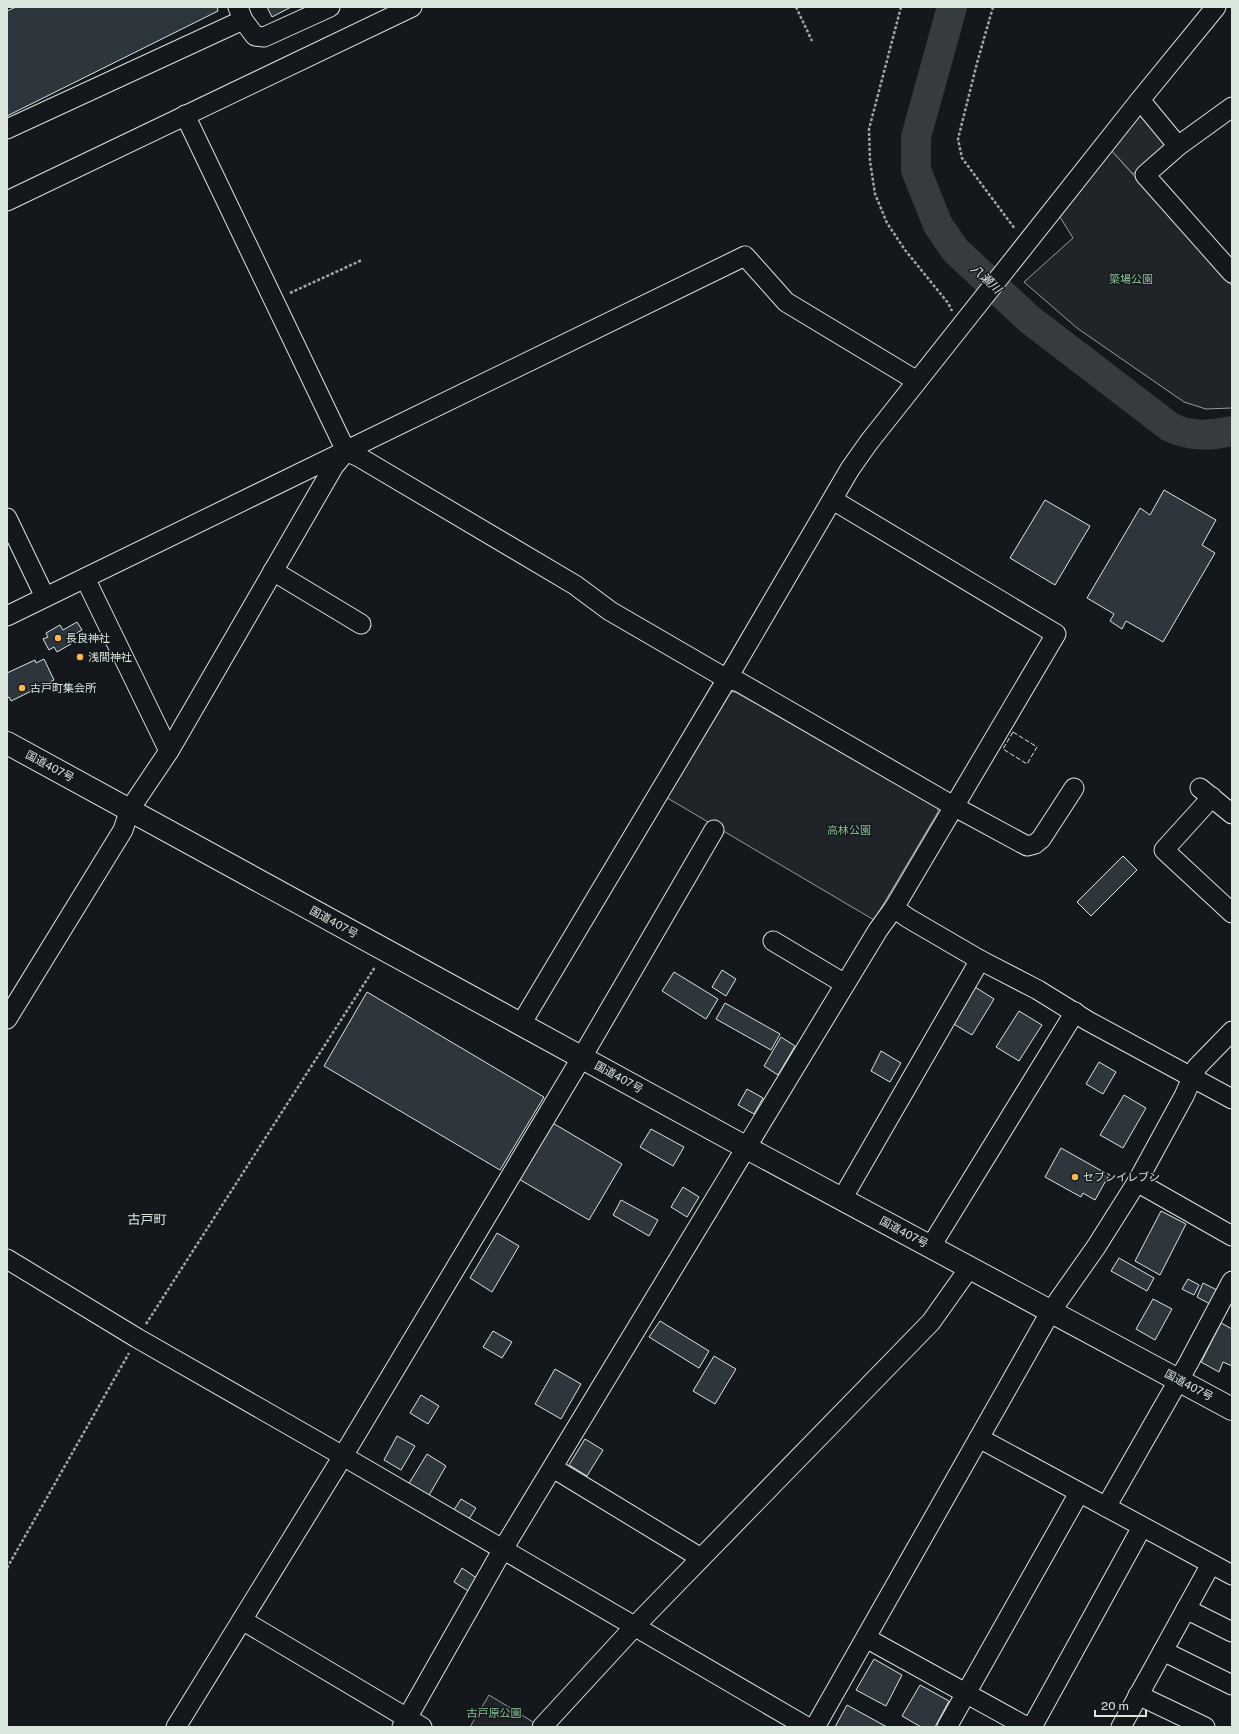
<svg xmlns="http://www.w3.org/2000/svg" width="1239" height="1734" viewBox="0 0 1239 1734" font-family="'Public Sans','Noto Sans JP',sans-serif">
	<style>
		.green { fill: #202428; stroke: #939e99 }
		.parking { fill: #24282b; stroke: #939e99 }
		.lines { fill: none; stroke-linecap: round; stroke-linejoin: round }
		.river { stroke: #363b3e; stroke-width: 30 }
		.building { fill: #2c363c; stroke: #d8e6dc }
		.minor-casing { stroke: #d8e6dc; stroke-width: 21 }
		.highway-casing { stroke: #d8e6dc; stroke-width: 24 }
		.path { stroke: #9da8a2; stroke-width: 2.5; stroke-dasharray: 3 2; stroke-linecap: butt }
		.minor { stroke: #14181c; stroke-width: 19 }
		.highway { stroke: #14181c; stroke-width: 22 }
		.fence { stroke: #d8e6dc; stroke-width: 1; stroke-dasharray: 5 2; stroke-linecap: butt }
		.poi-dot { fill: #ffb74d; stroke: #14181c; stroke-width: 1.5 }
		.labels { text-anchor: middle; dominant-baseline: central; stroke-width: 3; stroke-linejoin: round; paint-order: stroke }
		.park-label { font-size: 11px; fill: #8ac095; stroke: #14181c }
		.poi-label { font-size: 11px; fill: #d8e6dc; stroke: #14181c; text-anchor: start }
		.street-label { font-size: 11px; fill: #d8e6dc; stroke: #14181c }
		.water-label { font-size: 12px; font-style: italic; fill: #d8e6dc; stroke: #14181c }
		.quarter-label { font-size: 13px; fill: #d8e6dc; stroke: #14181c }
	</style>
	<rect width="100%" height="100%" fill="#14181c"/>
	<g class="green">
		<polygon points="1112,151 1232,286 1232,408 1206,409 1184,402 1077,328 1024,282 1073,238 1060,217"/>
		<polygon points="728,692 735,692 938,805 938,812 874,920 664,796"/>
		<polygon points="489,1695 538,1725 536,1727 470,1727"/>
	</g>
	<polygon class="parking" points="1141,114 1166,144 1133,174 1112,151"/>
	<g class="lines">
		<path class="river" d="M952,7L916,137V170L938,225L955,250L1029,319L1170,427C1191,437 1210,436 1232,431"/>
	</g>
	<g class="building">
		<polygon points="16,7 217,7 218,11 7,116 7,11"/>
		<polygon points="267,7 291,7 272,17"/>
		<polygon points="1164,490 1216,520 1202,545 1215,553 1163,642 1126,621 1122,629 1110,621 1114,614 1087,598 1140,508 1150,515"/>
		<polygon points="1045,500 1090,526 1055,585 1010,558"/>
		<polygon points="77,622 82,630 68,638 71,644 57,652 54,647 49,650 43,639 48,637 46,633 60,625 63,630"/>
		<polygon points="44,659 54,680 11,701 9,697 7,698 7,673 35,660 36,663"/>
		<polygon points="1123,856 1137,870 1091,916 1077,902"/>
		<polygon points="722,970 736,979 726,996 712,987"/>
		<polygon points="674,972 718,999 706,1019 662,991"/>
		<polygon points="975,987 994,999 972,1035 952,1023"/>
		<polygon points="367,992 544,1097 500,1170 324,1066"/>
		<polygon points="725,1003 780,1034 771,1050 716,1019"/>
		<polygon points="1019,1011 1042,1025 1019,1061 996,1047"/>
		<polygon points="781,1037 795,1046 778,1075 764,1066"/>
		<polygon points="881,1051 901,1063 890,1082 871,1071"/>
		<polygon points="1099,1062 1116,1072 1103,1094 1086,1084"/>
		<polygon points="747,1089 763,1098 754,1114 738,1105"/>
		<polygon points="1124,1095 1146,1108 1123,1148 1100,1135"/>
		<polygon points="551,1122 622,1164 589,1220 517,1178"/>
		<polygon points="651,1129 684,1147 673,1166 640,1147"/>
		<polygon points="1061,1148 1109,1175 1095,1200 1083,1193 1081,1197 1045,1177"/>
		<polygon points="683,1187 699,1197 687,1217 671,1207"/>
		<polygon points="621,1200 658,1220 649,1236 613,1215"/>
		<polygon points="1161,1211 1186,1224 1160,1275 1135,1261"/>
		<polygon points="497,1233 519,1246 492,1292 470,1278"/>
		<polygon points="1119,1258 1154,1278 1147,1291 1111,1271"/>
		<polygon points="1188,1279 1199,1285 1194,1295 1182,1289"/>
		<polygon points="1203,1283 1217,1290 1210,1304 1197,1297"/>
		<polygon points="1153,1299 1172,1309 1155,1340 1136,1329"/>
		<polygon points="660,1321 709,1351 699,1368 649,1337"/>
		<polygon points="1221,1323 1232,1329 1232,1366 1223,1362 1219,1372 1201,1362"/>
		<polygon points="493,1331 512,1342 502,1358 483,1347"/>
		<polygon points="714,1356 736,1369 715,1404 693,1391"/>
		<polygon points="555,1369 581,1384 561,1419 535,1404"/>
		<polygon points="421,1395 439,1406 428,1424 410,1413"/>
		<polygon points="397,1436 415,1446 401,1470 384,1460"/>
		<polygon points="585,1439 603,1450 587,1476 569,1465"/>
		<polygon points="427,1454 446,1466 428,1497 408,1485"/>
		<polygon points="461,1499 476,1508 467,1522 452,1513"/>
		<polygon points="462,1568 481,1581 473,1594 454,1582"/>
		<polygon points="874,1659 902,1675 886,1706 856,1690"/>
		<polygon points="920,1685 949,1701 935,1727 921,1727 902,1716"/>
		<polygon points="847,1705 887,1727 835,1727"/>
	</g>
	<g class="lines">
		<g class="minor-casing">
			<g id="minor">
				<polyline points="238,7 243,20 255,36 264,37 330,7"/>
				<polyline points="1140,100 1178,146"/>
				<polyline points="1232,107 1178,146 1145,175 1232,273"/>
				<polyline points="185,115 346,451 359,457 575,585 610,611 727,679 739,682 955,807 1027,846 1035,844 1041,839 1074,788"/>
				<polyline points="7,129 243,20"/>
				<polyline points="7,201 412,7"/>
				<polyline points="7,518 45,597"/>
				<polyline points="273,571 361,624"/>
				<polyline points="85,578 169,751"/>
				<polyline points="7,616 745,256 786,302 917,381"/>
				<polyline points="1200,788 1232,814"/>
				<polyline points="1212,797 1164,850 1232,913"/>
				<polyline points="894,908 908,918 980,960 1038,990 1088,1021 1232,1099"/>
				<polyline points="773,941 845,984"/>
				<polyline points="7,1019 123,830 130,809 169,751 334,466 344,454"/>
				<polyline points="521,1024 727,679 850,469 869,442 1140,100 1216,7"/>
				<polyline points="1137,1182 1232,1236"/>
				<polyline points="842,1199 980,960"/>
				<polyline points="931,1246 1075,1012"/>
				<polyline points="7,1259 137,1338 343,1456 807,1727"/>
				<polyline points="979,1438 1232,1575"/>
				<polyline points="553,1468 701,1558"/>
				<polyline points="1106,1507 1189,1362 1232,1281"/>
				<polyline points="1186,1609 1232,1632"/>
				<polyline points="242,1620 422,1727"/>
				<polyline points="866,1638 1027,1727"/>
				<polyline points="1163,1651 1232,1685"/>
				<polyline points="1138,1695 1205,1727"/>
				<polyline points="176,1727 343,1456 582,1057 714,830"/>
				<polyline points="402,1727 503,1549 878,930 894,908 1056,634 833,500"/>
				<polyline points="542,1727 635,1626 931,1322 970,1267"/>
				<polyline points="815,1727 1051,1311 1096,1247 1137,1182 1184,1096 1197,1067 1232,1031"/>
				<polyline points="947,1727 1079,1493"/>
				<polyline points="1032,1727 1142,1527"/>
				<polyline points="1121,1727 1211,1564"/>
			</g>
		</g>
		<g class="highway-casing">
			<polyline id="highway" points="7,743 747,1148 1232,1409"/>
		</g>
		<g class="path">
			<polyline points="796,7 812,41"/>
			<polyline points="901,7 869,129 870,161 875,194 887,223 905,250 948,303 952,311"/>
			<polyline points="993,7 977,63 958,139 962,158 1015,229"/>
			<polyline points="290,293 362,260"/>
			<polyline points="146,1324 375,967"/>
			<polyline points="7,1568 129,1353"/>
		</g>
		<use href="#minor" class="minor"/>
		<use href="#highway" class="highway"/>
		<polygon class="fence" points="1013,732 1037,747 1027,764 1003,749"/>
	</g>
	<g class="poi-dot">
		<circle cx="58" cy="638" r="4"/>
		<circle cx="80" cy="657" r="4"/>
		<circle cx="22" cy="688" r="4"/>
		<circle cx="1075" cy="1177" r="4"/>
	</g>
	<g class="labels">
		<g class="park-label">
			<text x="1131" y="279">簗場公園</text>
			<text x="849" y="830">高林公園</text>
			<text x="494" y="1713">古戸原公園</text>
		</g>
		<g class="poi-label">
			<text x="66" y="638">長良神社</text>
			<text x="88" y="657">浅間神社</text>
			<text x="30" y="688">古戸町集会所</text>
			<text x="1083" y="1177">セブンイレブン</text>
		</g>
		<g class="street-label">
			<text transform="translate(50 766) rotate(28)">国道407号</text>
			<text transform="translate(334 922) rotate(29)">国道407号</text>
			<text transform="translate(619 1077) rotate(29)">国道407号</text>
			<text transform="translate(904 1232) rotate(28)">国道407号</text>
			<text transform="translate(1189 1385) rotate(28)">国道407号</text>
		</g>
		<g class="water-label">
			<text transform="translate(986 279) rotate(43)">八瀬川</text>
		</g>
		<g class="quarter-label">
			<text x="147" y="1219">古戸町</text>
		</g>
	</g>
	<rect width="1239" height="1734" fill="none" stroke="#d8e6dc" stroke-width="16"/>
	<path d="M1095 1710v6h51v-6" fill="none" stroke="#d8e6dc" stroke-width="2"/>
	<text x="1101" y="1710" font-size="12" fill="#d8e6dc" stroke="#14181c" stroke-width="3" paint-order="stroke">20 m</text>
</svg>
